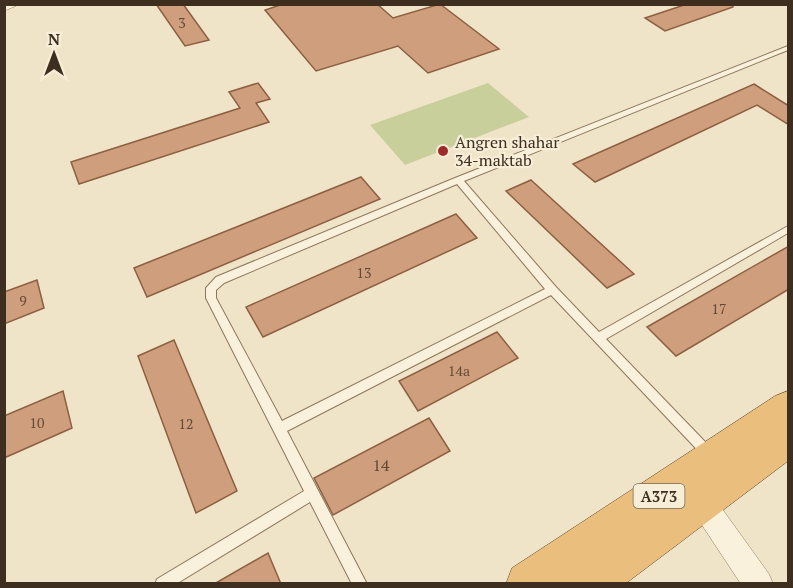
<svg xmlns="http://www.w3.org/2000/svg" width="793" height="588" viewBox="0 0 793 588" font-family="'PT Serif',serif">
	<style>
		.green { fill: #c9cf9b }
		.building { fill: #cf9f7d; stroke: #8d5f41; stroke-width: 1.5 }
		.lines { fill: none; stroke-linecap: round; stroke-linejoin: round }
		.service-casing { stroke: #8d765c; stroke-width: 2 }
		.minor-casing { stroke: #8d765c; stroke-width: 1 }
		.trunk-casing { stroke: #5b4430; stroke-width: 1 }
		.service { fill: #faf1dc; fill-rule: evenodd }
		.minor { fill: #faf1dc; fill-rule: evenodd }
		.trunk { fill: #eabe7c; fill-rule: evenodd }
		.poi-dot { fill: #9e2a2b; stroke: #f7eed8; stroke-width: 2 }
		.labels { text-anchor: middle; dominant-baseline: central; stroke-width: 4.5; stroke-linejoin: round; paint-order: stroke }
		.number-label { font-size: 14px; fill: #624a37 }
		.shield { fill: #f7eed8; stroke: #756857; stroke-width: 1.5 }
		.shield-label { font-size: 15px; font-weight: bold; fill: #3d2e20 }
		.poi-label { font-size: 16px; fill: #3d2e20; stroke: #f7eed8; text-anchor: start }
		.near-number-label { font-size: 16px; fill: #624a37 }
	</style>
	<rect width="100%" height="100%" fill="#f0e4c8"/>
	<polygon class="green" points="488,83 529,117 405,165 370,125"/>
	<g class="building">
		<polygon points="156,4 183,4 209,40 185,46"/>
		<polygon points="283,4 377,4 393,18 440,4 499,49 428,73 398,46 316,71 265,10"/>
		<polygon points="687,4 733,4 733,7 665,31 645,18"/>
		<polygon points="258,83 270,99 256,103 269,122 79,184 71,162 240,108 229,92"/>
		<polygon points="754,84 789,106 789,125 757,105 595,182 573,164"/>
		<polygon points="361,177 380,199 147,297 134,268"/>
		<polygon points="531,180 634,274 607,288 506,191"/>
		<polygon points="456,214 477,238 263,337 246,307"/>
		<polygon points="789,246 789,289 676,356 647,327"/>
		<polygon points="37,280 44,308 4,324 4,292"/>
		<polygon points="497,332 518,358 418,411 399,381"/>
		<polygon points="174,340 237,491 196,513 138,356"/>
		<polygon points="63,391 72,428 4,458 4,416"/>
		<polygon points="429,418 450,451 333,515 314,478"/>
		<polygon points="268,553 281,584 214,584"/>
	</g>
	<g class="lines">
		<g class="service-casing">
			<path id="service" d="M788,46V50L464,181L556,287L599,332L788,226V233L606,339L713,450L715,454L713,458L709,460L705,458L551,295L287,431L367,584H352L310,502L176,584H155L157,579L304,491L206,298V288L216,277L455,178ZM457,184L545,289L282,421L216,298V290L224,283Z"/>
		</g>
		<g class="minor-casing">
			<g id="minor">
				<polygon points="4,4 20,4 4,11"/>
				<polygon points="701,488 710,492 769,574 773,584 741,584 692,510 688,501 692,492"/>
			</g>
		</g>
		<g class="trunk-casing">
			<polygon id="trunk" points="788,391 788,461 625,584 506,584 512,568 775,396"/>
		</g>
		<use href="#service" class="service"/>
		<use href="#minor" class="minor"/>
		<use href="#trunk" class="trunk"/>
	</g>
	<circle class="poi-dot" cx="443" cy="151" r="6"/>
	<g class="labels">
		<g class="number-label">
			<text x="182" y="22">3</text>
			<text x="364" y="272">13</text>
			<text x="23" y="300">9</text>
			<text x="719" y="308">17</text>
			<text x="459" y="370">14а</text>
			<text x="37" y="422">10</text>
			<text x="186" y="423">12</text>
		</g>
		<rect class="shield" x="633.5" y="484" width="51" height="24" rx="4.5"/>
		<g class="shield-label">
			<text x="659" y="496">A373</text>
		</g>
		<g class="poi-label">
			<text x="455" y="142">Angren shahar<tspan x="455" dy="18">34-maktab</tspan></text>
		</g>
		<g class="near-number-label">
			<text x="381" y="465">14</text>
		</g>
	</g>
	<rect width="793" height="588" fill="none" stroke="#3d2e20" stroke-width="12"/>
	<g transform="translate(54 54)" stroke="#f7eed8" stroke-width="4.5" paint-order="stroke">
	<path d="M0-4.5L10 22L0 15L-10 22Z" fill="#3d2e20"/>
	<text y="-9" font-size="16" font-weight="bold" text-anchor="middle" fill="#3d2e20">N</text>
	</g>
</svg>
